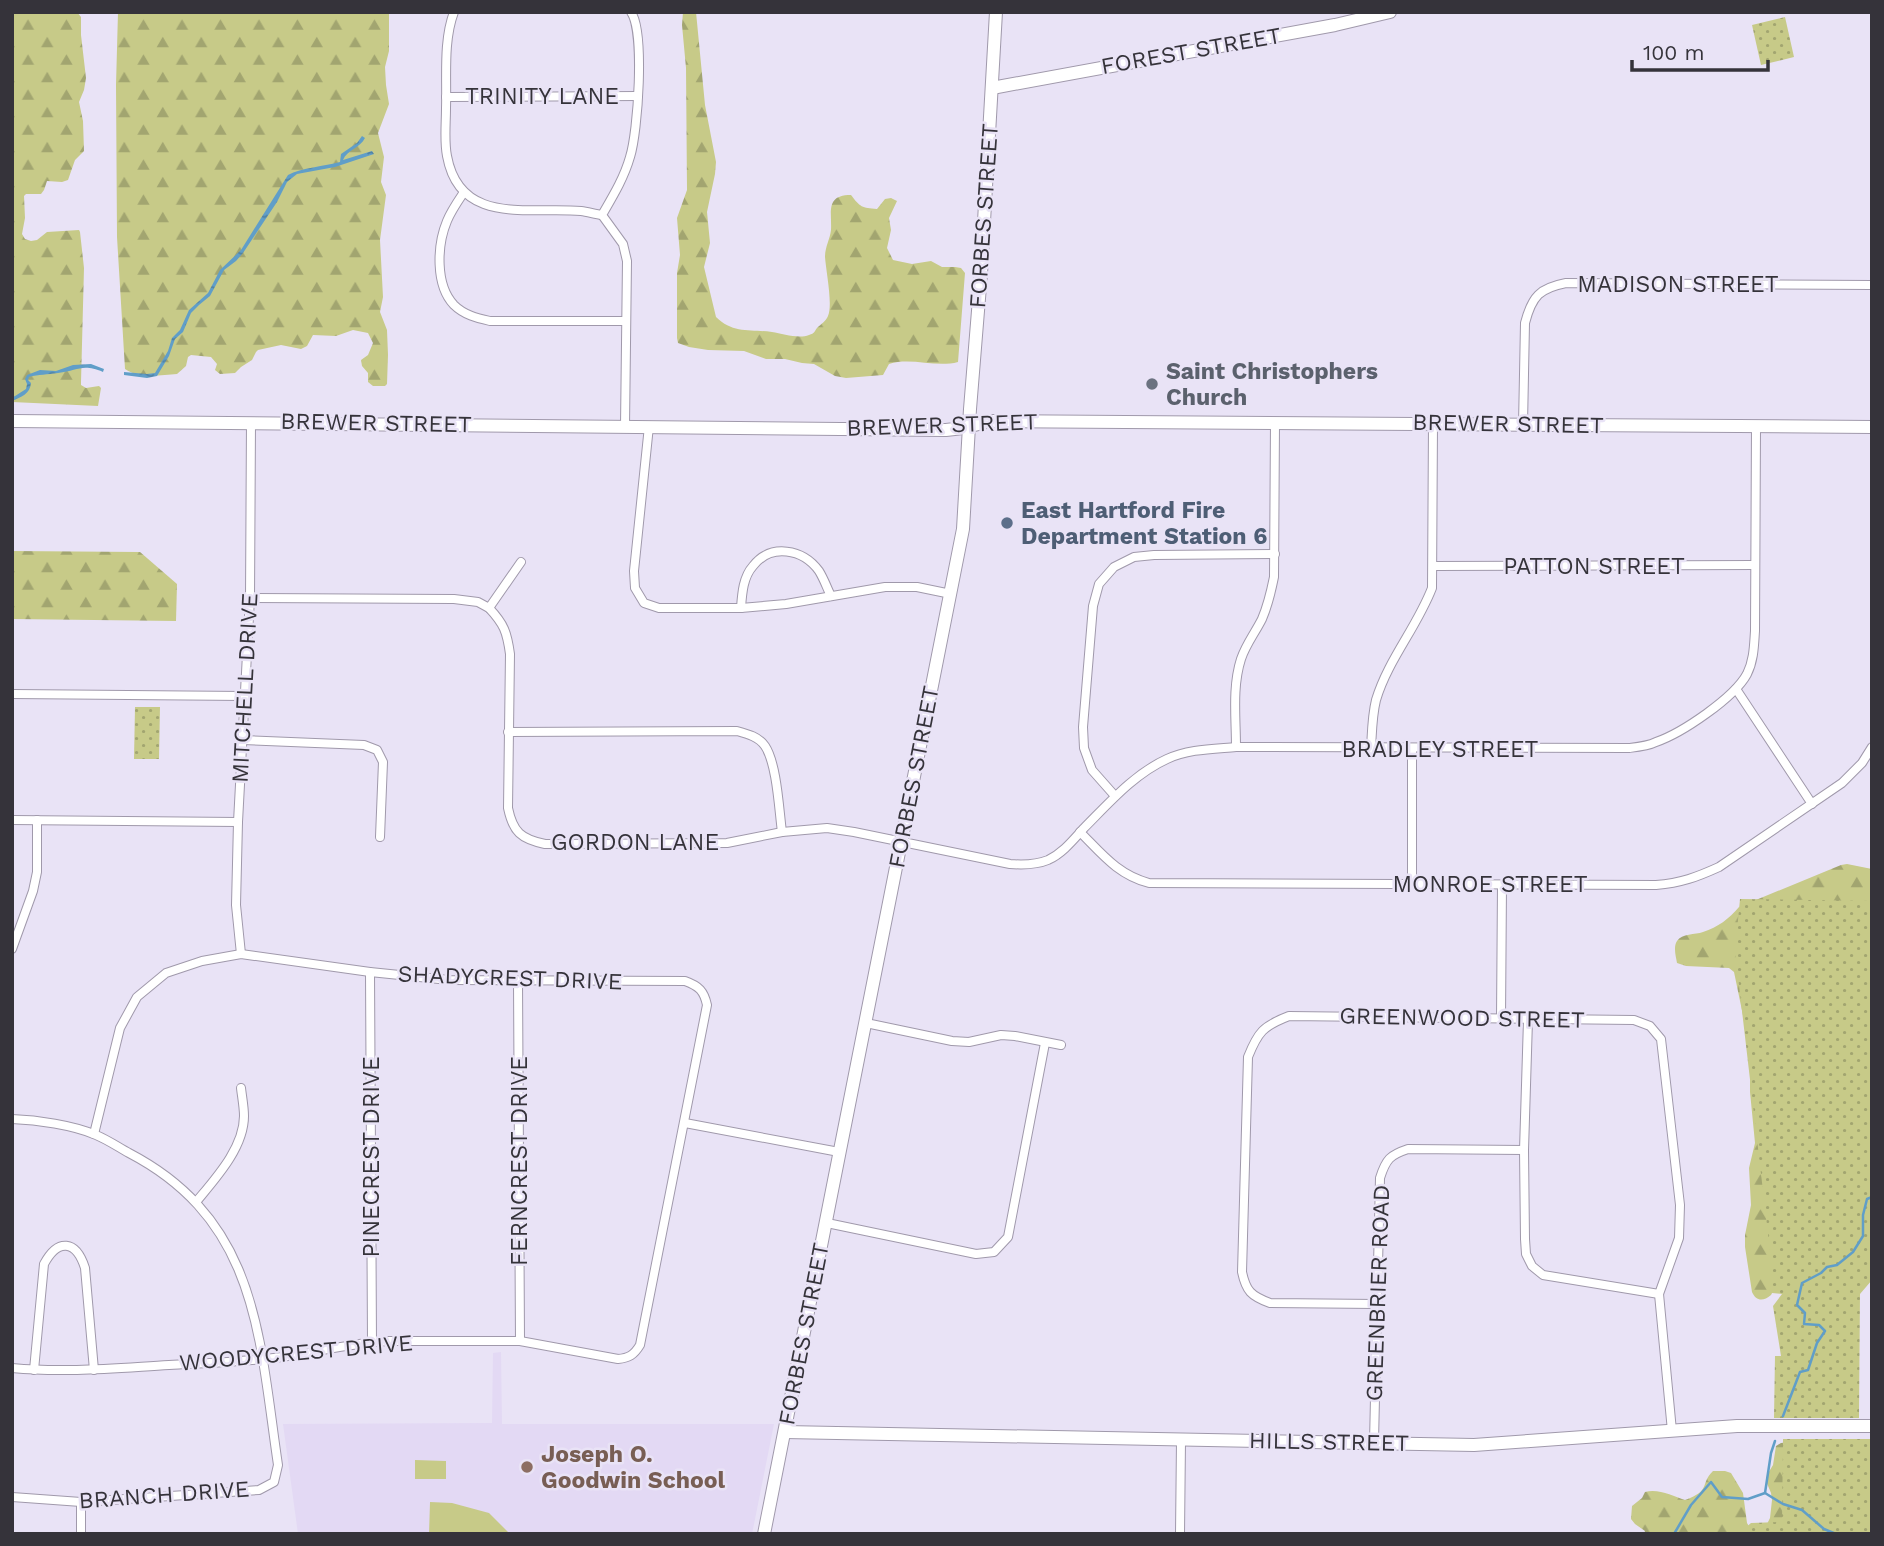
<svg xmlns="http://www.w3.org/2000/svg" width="1884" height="1546" viewBox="0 0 1884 1546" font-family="'Work Sans',sans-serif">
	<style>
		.built { fill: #e3d9f4 }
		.green { fill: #c7ca88 }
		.forest { fill: url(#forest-firs) }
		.park { fill: url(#park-dots) }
		.water { fill: url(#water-ripples) }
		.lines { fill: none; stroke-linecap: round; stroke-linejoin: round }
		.stream { stroke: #609ec8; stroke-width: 2.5 }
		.street-casing { stroke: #a099ab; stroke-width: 10 }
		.secondary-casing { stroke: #a099ab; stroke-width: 14 }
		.street { stroke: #fff; stroke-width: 8 }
		.secondary { stroke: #fff; stroke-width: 12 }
		.worship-dot { fill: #6b7280; stroke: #e9e3f6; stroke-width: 2.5 }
		.service-dot { fill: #5c6f8a; stroke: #e9e3f6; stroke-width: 2.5 }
		.education-dot { fill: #8d6e63; stroke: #e9e3f6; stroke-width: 2.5 }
		.labels { text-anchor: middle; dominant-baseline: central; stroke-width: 5; stroke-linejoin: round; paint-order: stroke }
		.street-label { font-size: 23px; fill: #35333a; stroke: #e9e3f6 }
		.worship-label { font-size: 23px; font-weight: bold; fill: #5b616d; stroke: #e9e3f6; text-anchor: start }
		.service-label { font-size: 23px; font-weight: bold; fill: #4e5e75; stroke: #e9e3f6; text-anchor: start }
		.education-label { font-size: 23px; font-weight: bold; fill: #785e54; stroke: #e9e3f6; text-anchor: start }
	</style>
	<defs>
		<pattern id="forest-firs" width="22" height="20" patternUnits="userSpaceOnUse" patternTransform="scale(1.75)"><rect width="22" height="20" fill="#c7ca88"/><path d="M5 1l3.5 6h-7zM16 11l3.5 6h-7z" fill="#a2a570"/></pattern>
		<pattern id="park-dots" width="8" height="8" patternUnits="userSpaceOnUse" patternTransform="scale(1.75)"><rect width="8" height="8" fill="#c7ca88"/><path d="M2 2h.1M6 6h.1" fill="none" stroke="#a2a570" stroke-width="1.8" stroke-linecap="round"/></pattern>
		<pattern id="water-ripples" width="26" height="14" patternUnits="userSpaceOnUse" patternTransform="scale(1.75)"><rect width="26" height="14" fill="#609ec8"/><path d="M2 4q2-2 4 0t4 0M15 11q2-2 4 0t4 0" fill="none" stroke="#5081a3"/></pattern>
	</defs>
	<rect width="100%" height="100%" fill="#e9e3f6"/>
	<polygon class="built" points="501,1352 502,1424 774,1424 752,1534 298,1534 283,1424 492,1423 493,1353"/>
	<g class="green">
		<polygon points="415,1460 446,1461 446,1479 415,1479"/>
		<polygon points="430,1502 452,1503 489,1513 510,1534 429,1534"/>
	</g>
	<g class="forest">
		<polygon points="12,12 77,12 81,17 81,35 86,78 84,90 79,102 83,121 84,151 75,160 68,180 62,182 47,181 44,190 41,194 26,194 24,196 25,218 22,234 25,239 31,241 37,240 47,232 79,230 80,232 84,268 81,382 81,385 86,388 99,386 101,388 98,406 12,402"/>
		<path d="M118,12H389V51L385,67L386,85L389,104L378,133L384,157L381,182L386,195L380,240L383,297L380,312L387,330L388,355L387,384L385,386H373L368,382V373L362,366L361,360L368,355L373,343L368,333L353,330L336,336L313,335L307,346L301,349L281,345L258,350L256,352L252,360L241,367L235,373L220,374L215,370L217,364L211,357L191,355L188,357L186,366L177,374C161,375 139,379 125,369L117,237L116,85Z"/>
		<path d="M683,12H696L705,105L716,162L715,174L707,212L710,243L704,267L716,317C733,334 751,329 772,332C783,334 799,339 809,335C815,333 814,332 817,328C821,324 826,321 828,316C833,305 826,271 825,257C825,247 830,239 831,230C832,212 825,195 851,195C860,207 862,208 877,209L885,199L891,198L897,201L889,218L891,230L887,248L893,260L912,264L931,261L942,267H955L961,268L965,273L958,362C936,368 911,357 889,364L883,375L846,378L835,376L814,364L802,363L785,359H766L744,351L708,350L689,347L678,343L677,338V273L680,255L677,218L687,190L686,68L682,25Z"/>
		<polygon points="12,551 140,552 177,584 176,621 12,619"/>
		<path d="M1847,864L1872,869V1112L1771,1295C1763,1302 1756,1301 1752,1292L1745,1247V1235L1751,1205L1749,1168L1755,1143L1750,1092V1049L1734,972L1729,968L1686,966L1677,963C1676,957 1673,947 1677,941C1682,933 1695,935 1703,932C1718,927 1729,919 1739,907L1841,865Z"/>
		<path d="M1799,1441L1872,1534H1644L1645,1531L1635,1524L1631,1519L1632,1506L1642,1498L1645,1492C1658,1488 1673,1496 1685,1500C1712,1490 1699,1485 1713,1471H1725L1731,1473L1743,1493L1747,1523L1750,1528L1767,1524L1770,1518L1772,1500L1771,1493L1766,1481L1767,1475L1773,1465L1776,1446L1781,1443Z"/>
	</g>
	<g class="park">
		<polygon points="1785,17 1794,57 1761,65 1752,25"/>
		<polygon points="135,707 160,707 159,759 134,759"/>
		<polygon points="1740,899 1872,901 1872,1280 1860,1294 1859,1418 1774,1418 1775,1356 1781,1356 1773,1306 1782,1294 1772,1293 1772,1268 1735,951"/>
		<polygon points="1783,1439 1872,1439 1872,1534 1738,1534 1751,1523 1782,1522"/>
	</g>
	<g class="water">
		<path d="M362,136L365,138C360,148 347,150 343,160L372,151L374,154L335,167L297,174L287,182L277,202L243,253L236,261L224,270L210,296L199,305L191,313L183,332L175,339L169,356L157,376L147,378L124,375V372L147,374L155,373L168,351L172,338L180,330L189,310L208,293L220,270L241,250L288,175C301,168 325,166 340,162L341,154L357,143Z"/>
		<path d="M91,364L104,369L103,372C82,363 78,371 58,373C47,375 39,374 29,377L28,380L31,383C30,394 21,397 12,401V398L26,389L27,384L25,379L27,375L40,370L56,371L73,365Z"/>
	</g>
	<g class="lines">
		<g class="stream">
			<polyline points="1783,1416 1800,1372 1808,1370 1817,1343 1825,1331 1819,1325 1804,1324 1805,1313 1797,1305 1802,1283 1821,1273 1827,1267 1837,1265 1853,1252 1863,1236 1863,1215 1867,1199 1872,1197"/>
			<polyline points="1765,1493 1771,1453 1775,1441"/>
			<polyline points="1674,1534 1691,1505 1711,1482 1722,1497 1748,1499 1765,1493 1783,1504 1802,1510 1824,1529 1836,1534"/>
		</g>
		<g class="street-casing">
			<g id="street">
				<path d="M454,12C443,41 447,77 446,108C446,124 444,141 447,156C460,227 531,206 581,211C588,212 595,214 602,215"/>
				<polyline points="446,97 638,96"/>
				<path d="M464,192C458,201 451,211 447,221C437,245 435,285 454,305C464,315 477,318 490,321H625"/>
				<path d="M1523,425L1525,323C1532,296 1540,288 1566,283L1872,285"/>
				<path d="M625,426L627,261L623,244L602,215C613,196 624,178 630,157C638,132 645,32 631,12"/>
				<polyline points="649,426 634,571 635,588 644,603 659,608 741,608 786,604 885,587 917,587 951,594"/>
				<polyline points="1433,566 1755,565"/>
				<polyline points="250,598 454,599 478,602 489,608 521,562"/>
				<path d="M489,608C504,624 507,632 510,654L508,808C513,832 521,839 545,844L727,843L782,832L827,828L854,832L1010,864C1023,865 1036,865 1048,860C1063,853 1073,840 1084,828C1109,803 1134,774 1167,759C1188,749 1213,749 1236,747L1629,748C1638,747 1648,746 1656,742C1682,733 1734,698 1747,674C1754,660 1754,645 1755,631L1756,427"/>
				<path d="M741,608C742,594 743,577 753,566C771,543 803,549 819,571C824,579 827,588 831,596"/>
				<polyline points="1736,689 1812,804"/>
				<polyline points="12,694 244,696"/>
				<path d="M508,732L737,731C748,734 759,737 765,746C777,764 779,810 782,832"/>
				<polyline points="243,740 364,745 377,750 383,762 380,837"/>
				<path d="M1236,747C1236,718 1232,687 1241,659C1246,644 1255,633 1262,619C1268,605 1271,592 1274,577L1275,423"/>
				<path d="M1371,749C1372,732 1372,716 1376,700C1388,660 1417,627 1432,588L1433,424"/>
				<polyline points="1412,749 1412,883"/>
				<polyline points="1115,796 1092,770 1084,748 1083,727 1093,606 1099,584 1114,567 1134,557 1154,555 1275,554"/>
				<polyline points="12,820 238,822"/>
				<path d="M1080,832C1102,854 1118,875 1149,883L1656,885C1681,883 1697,877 1719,867L1842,783L1862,763L1872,747"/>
				<polyline points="12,949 33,891 37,872 37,820"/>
				<polyline points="241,954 236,905 238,822 250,598 251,422"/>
				<polyline points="370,972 372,1342"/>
				<polyline points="518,981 520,1341"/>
				<polyline points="1501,1018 1502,885"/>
				<polyline points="1528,1020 1524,1150 1525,1239 1526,1254 1532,1266 1543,1275 1659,1294"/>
				<polyline points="866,1023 952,1041 969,1042 1001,1035 1015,1036 1061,1045"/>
				<path d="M12,1119C37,1120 73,1125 96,1135C108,1140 118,1147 129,1153C259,1221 259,1338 278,1465L274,1482L259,1490L81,1502L12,1497"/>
				<polyline points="685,1123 839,1152"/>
				<path d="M196,1202C215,1179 244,1148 244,1116C244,1107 242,1097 241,1088"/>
				<polyline points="827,1223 976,1254 994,1252 1008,1237 1045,1043"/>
				<path d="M1377,1304L1270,1303C1251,1296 1246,1291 1242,1272L1248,1057C1258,1032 1263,1026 1289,1016L1634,1020L1650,1026L1661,1039L1680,1205L1679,1238L1659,1294L1672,1431"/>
				<path d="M12,1368C65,1373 116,1368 169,1365C206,1363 244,1362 282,1357C317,1352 352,1343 388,1341H520L618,1359C629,1358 634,1355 640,1345L707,1005C704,991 699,986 685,981L449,980L370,972L241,954L202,961L166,973L137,997L120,1028L94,1134"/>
				<path d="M34,1370L44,1264C58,1238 76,1240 85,1268L94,1370"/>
				<path d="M1374,1442L1380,1178C1386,1159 1390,1155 1408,1149L1524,1150"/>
				<polyline points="81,1502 81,1534"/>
				<polyline points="1180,1534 1181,1441"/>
			</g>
		</g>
		<g class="secondary-casing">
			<g id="secondary">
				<polyline points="992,88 1335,25 1390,12"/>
				<polyline points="12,421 946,430 963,428 990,421 1872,427"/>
				<polyline points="785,1432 1474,1445 1737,1426 1872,1426"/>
				<polyline points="764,1534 963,529 970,409 981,274 996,12"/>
			</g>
		</g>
		<use href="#street" class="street"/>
		<use href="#secondary" class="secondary"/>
	</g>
	<circle class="worship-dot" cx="1152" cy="384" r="7"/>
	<circle class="service-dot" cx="1007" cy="523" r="7"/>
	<circle class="education-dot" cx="527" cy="1467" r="7"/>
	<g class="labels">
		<g class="street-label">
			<text transform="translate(1191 51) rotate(-10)">FOREST STREET</text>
			<text x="542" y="96">TRINITY LANE</text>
			<text transform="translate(984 216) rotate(-86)">FORBES STREET</text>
			<text x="1678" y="284">MADISON STREET</text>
			<text transform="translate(376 423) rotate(1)">BREWER STREET</text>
			<text transform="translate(1508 424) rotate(1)">BREWER STREET</text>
			<text transform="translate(942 425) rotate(-2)">BREWER STREET</text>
			<text x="1594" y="566">PATTON STREET</text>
			<text transform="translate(245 688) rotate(-87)">MITCHELL DRIVE</text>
			<text x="1440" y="749">BRADLEY STREET</text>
			<text transform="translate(914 777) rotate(-79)">FORBES STREET</text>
			<text x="635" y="842">GORDON LANE</text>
			<text x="1490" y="884">MONROE STREET</text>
			<text transform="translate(510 978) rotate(2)">SHADYCREST DRIVE</text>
			<text transform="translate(1462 1018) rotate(1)">GREENWOOD STREET</text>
			<text transform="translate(371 1157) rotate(-90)">PINECREST DRIVE</text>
			<text transform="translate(519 1161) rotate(-90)">FERNCREST DRIVE</text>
			<text transform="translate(1378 1293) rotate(-88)">GREENBRIER ROAD</text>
			<text transform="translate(804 1334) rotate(-79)">FORBES STREET</text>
			<text transform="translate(296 1353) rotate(-5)">WOODYCREST DRIVE</text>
			<text transform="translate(1329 1442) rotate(1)">HILLS STREET</text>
			<text transform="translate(164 1495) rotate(-4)">BRANCH DRIVE</text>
		</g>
		<g class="worship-label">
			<text x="1166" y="371">Saint Christophers<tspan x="1166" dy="26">Church</tspan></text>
		</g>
		<g class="service-label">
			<text x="1021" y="510">East Hartford Fire<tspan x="1021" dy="26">Department Station 6</tspan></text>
		</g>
		<g class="education-label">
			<text x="541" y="1454">Joseph O.<tspan x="541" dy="26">Goodwin School</tspan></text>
		</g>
	</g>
	<rect width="1884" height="1546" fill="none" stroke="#35333a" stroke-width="28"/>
	<path d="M1632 60v10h136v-10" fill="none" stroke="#35333a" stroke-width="3.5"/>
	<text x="1643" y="60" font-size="21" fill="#35333a" stroke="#e9e3f6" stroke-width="5" paint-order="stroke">100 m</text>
</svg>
